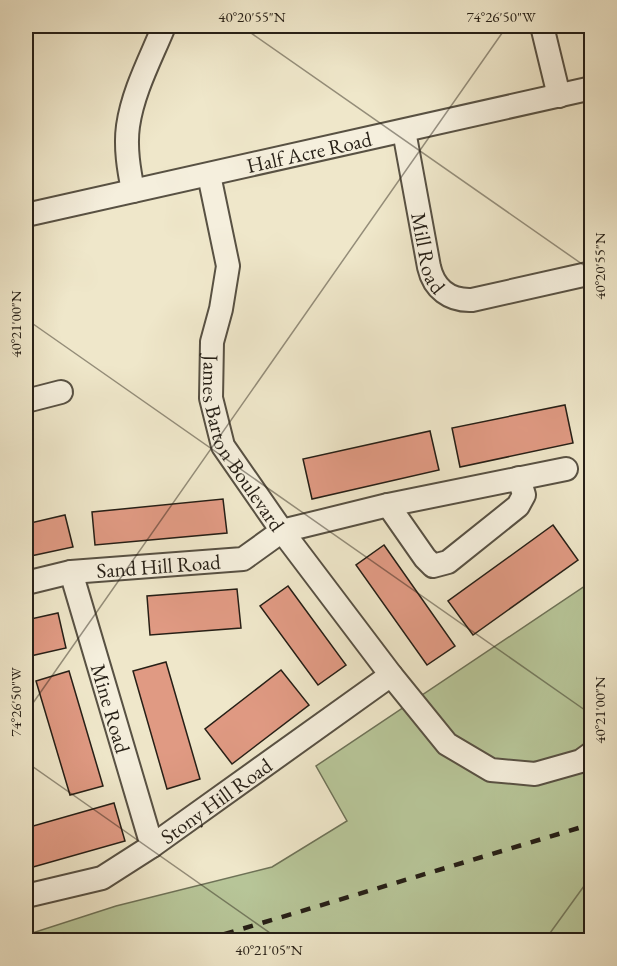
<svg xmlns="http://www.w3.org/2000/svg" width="617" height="966" viewBox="0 0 617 966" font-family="'EB Garamond',serif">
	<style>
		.green { fill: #b7c598; stroke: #6e7257; stroke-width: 1.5 }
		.building { fill: #e09a83; stroke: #261f16; stroke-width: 1.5 }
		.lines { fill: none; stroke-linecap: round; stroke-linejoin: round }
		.minor-casing { stroke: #585143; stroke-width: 26 }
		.minor { stroke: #f5efdd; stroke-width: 22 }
		.rail { stroke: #261f16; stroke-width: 4.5; stroke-dasharray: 10 10; stroke-linecap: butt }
		.ticks { fill: none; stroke: #261f16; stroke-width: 1.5; stroke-opacity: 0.45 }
		.labels { text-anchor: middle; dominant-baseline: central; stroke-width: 5; stroke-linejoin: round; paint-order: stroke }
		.street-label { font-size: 21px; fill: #261f16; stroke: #f5efdd }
		.neatline { fill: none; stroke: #261f16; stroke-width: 2 }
		.ticks-label { font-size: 15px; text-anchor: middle; fill: #261f16 }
	</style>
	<rect width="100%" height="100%" fill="#efe7ca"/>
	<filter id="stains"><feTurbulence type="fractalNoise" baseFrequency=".00333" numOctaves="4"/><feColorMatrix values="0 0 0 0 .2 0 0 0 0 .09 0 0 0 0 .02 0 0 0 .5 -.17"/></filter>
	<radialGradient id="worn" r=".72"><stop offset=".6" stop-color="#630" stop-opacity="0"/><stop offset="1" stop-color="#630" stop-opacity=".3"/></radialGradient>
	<polygon class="green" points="591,582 591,940 26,940 26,935 116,906 272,867 347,821 316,766"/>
	<g class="building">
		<polygon points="565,405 573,443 460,467 452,428"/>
		<polygon points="430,431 439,470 312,499 303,459"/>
		<polygon points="223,499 227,533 95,545 92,512"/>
		<polygon points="65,515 73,547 26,557 26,524"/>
		<polygon points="553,525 578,560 473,635 448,601"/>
		<polygon points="384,545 455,646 427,665 356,565"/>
		<polygon points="288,586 346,665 318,685 260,606"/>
		<polygon points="237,589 241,628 150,635 147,596"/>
		<polygon points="58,613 66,648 26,657 26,620"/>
		<polygon points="166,662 200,779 167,789 133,671"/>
		<polygon points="281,670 309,705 232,764 205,729"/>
		<polygon points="69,671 103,786 70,795 36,681"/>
		<polygon points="114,803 125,841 26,869 26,828"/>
	</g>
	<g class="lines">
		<g class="minor-casing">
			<g id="minor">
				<polyline points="542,26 559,96"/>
				<path id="s1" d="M404,131L429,267C434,289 450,301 472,300L592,273"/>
				<path id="s2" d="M209,175L228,266L221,309L212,342L211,398L223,446L282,531L391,675L447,744L491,770L535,774L581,761L592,753"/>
				<path d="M133,191C129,170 125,148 128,126C133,91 151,58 164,26"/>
				<path id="s3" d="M26,215L592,88"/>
				<polyline points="26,401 61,392"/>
				<polyline points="388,505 425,558 433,566 448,562 518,506 524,495 519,478"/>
				<path id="s4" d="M71,572L152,846"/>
				<path id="s5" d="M26,583L71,572L243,559L282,531L388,505L566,469"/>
				<path id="s6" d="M26,896L102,878L152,846L391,675"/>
			</g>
		</g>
		<use href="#minor" class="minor"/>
		<polyline class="rail" points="205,940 592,824"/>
	</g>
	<path class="ticks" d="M241,26L592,271M26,319L592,715M26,713L507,26M26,762L280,940M545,940L592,875"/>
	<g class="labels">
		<g class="street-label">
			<text stroke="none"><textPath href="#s3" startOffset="290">Half Acre Road</textPath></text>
			<text stroke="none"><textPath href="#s1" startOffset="124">Mill Road</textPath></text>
			<text stroke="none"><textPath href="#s2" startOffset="280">James Barton Boulevard</textPath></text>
			<text stroke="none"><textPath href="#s5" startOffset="134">Sand Hill Road</textPath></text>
			<text stroke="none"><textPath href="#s4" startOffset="142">Mine Road</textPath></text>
			<text stroke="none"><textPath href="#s6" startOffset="216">Stony Hill Road</textPath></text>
		</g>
	</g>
	<rect width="617" height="966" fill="none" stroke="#efe7ca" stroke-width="66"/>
	<rect x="33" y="33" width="551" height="900" class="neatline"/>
	<g class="ticks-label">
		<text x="252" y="22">40°20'55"N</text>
		<text x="501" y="22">74°26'50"W</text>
		<text transform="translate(600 266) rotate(-90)" y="5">40°20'55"N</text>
		<text transform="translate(16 324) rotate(-90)" y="5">40°21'00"N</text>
		<text transform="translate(16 702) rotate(-90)" y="5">74°26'50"W</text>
		<text transform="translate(600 710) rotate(-90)" y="5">40°21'00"N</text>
		<text x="269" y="955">40°21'05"N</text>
	</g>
	<rect width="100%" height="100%" filter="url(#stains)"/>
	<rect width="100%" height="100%" fill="url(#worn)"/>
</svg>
